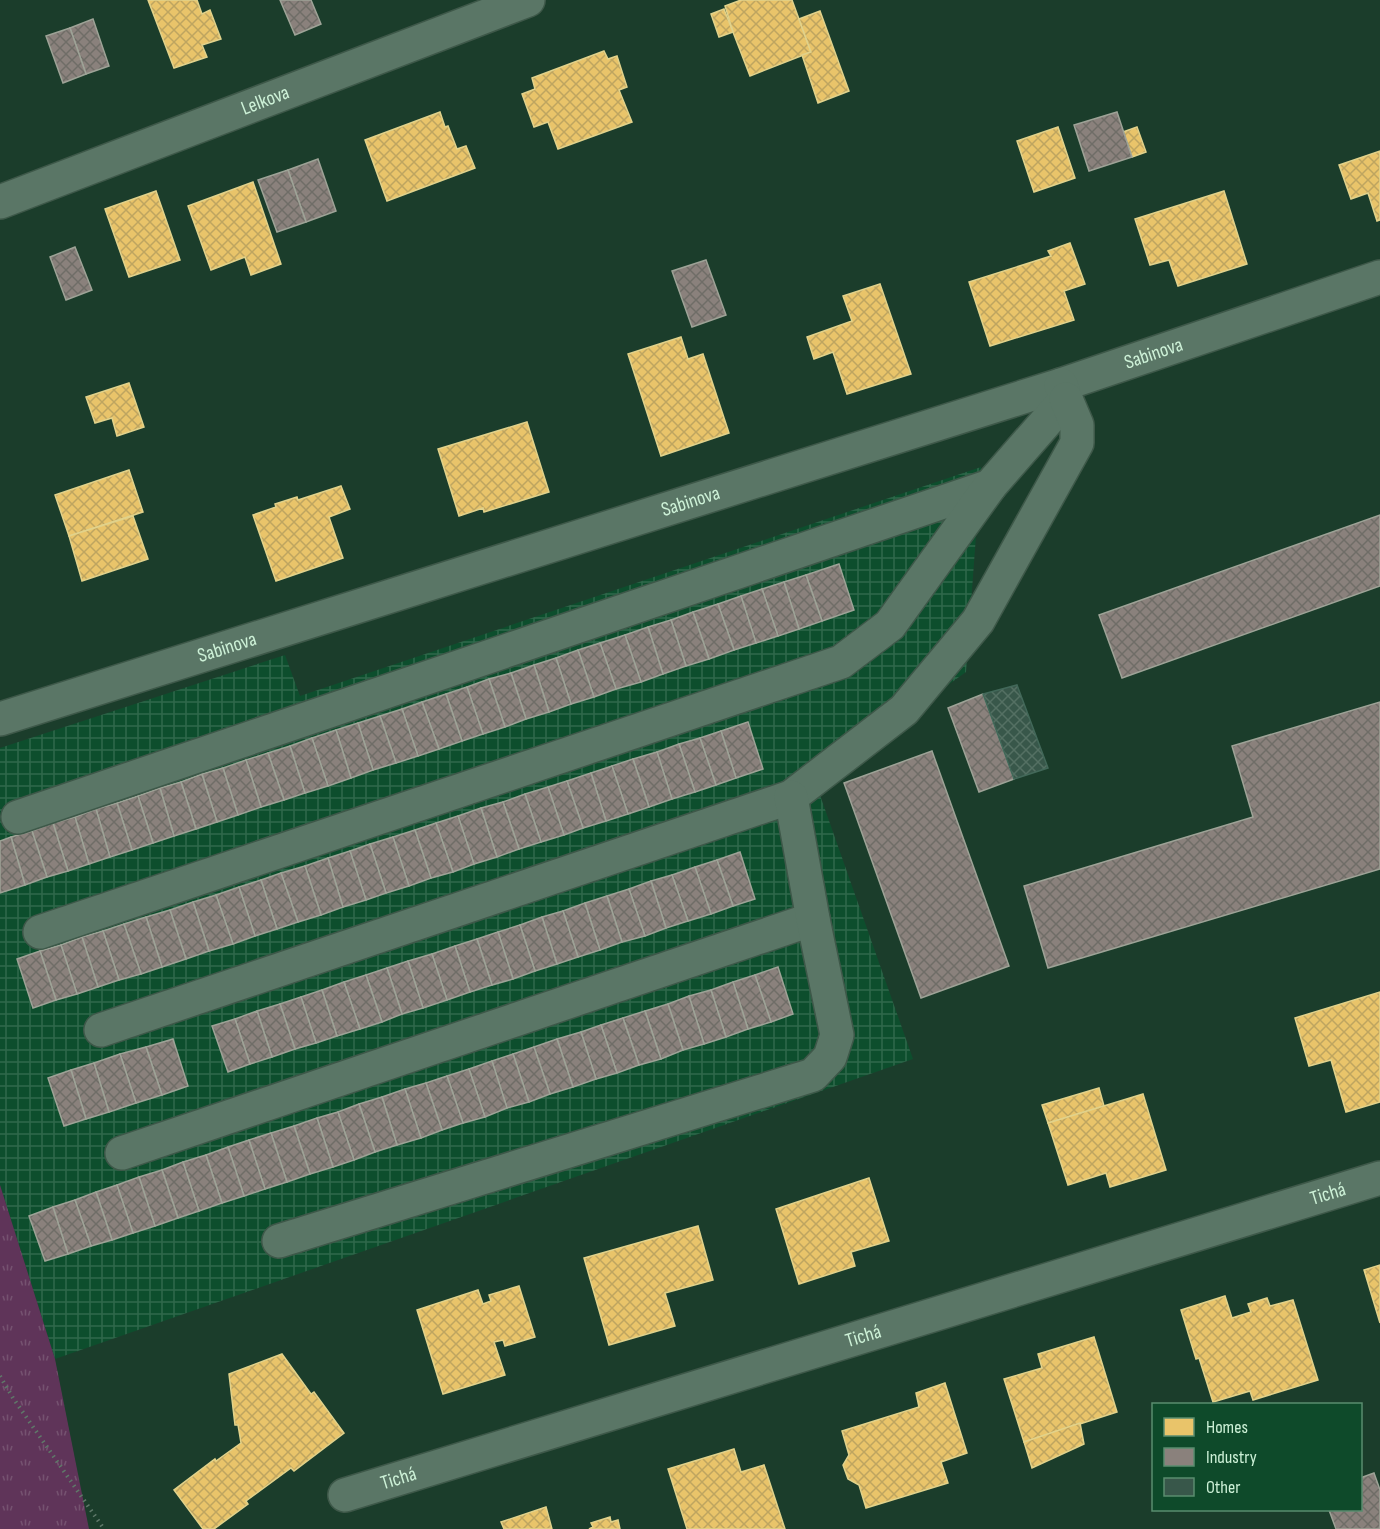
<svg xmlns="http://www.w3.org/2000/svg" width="1380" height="1529" viewBox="0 0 1380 1529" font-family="'Sofia Sans Condensed',sans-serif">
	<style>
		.industrial { fill: url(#industrial-grid) }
		.grass { fill: url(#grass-tufts) }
		.homes { fill: url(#homes-cross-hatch); stroke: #e1d28b; stroke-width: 1.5 }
		.industry { fill: url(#industry-cross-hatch); stroke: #9ea397; stroke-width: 1.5 }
		.building { fill: url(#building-cross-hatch); stroke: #426859; stroke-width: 1.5 }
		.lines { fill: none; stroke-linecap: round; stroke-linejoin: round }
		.minor-casing { stroke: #3e5849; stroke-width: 36 }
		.path { stroke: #5f7869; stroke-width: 4; stroke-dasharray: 1.5 4.5; stroke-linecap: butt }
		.minor { stroke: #5a7666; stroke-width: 33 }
		.labels { text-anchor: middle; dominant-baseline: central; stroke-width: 6; stroke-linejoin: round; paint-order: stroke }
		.street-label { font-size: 20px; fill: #cdf1d7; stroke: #0e4a2a }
	</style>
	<defs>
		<pattern id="industrial-grid" width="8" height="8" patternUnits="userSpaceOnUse" patternTransform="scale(1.5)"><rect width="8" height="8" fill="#0d4e2d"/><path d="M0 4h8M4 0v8" fill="none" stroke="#2f684b"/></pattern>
		<pattern id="grass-tufts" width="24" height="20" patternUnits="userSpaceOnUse" patternTransform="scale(1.5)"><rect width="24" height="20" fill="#5f3459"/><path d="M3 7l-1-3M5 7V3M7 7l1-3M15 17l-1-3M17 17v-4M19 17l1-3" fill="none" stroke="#755270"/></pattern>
		<pattern id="homes-cross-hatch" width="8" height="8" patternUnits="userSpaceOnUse" patternTransform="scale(1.5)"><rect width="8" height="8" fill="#e9c46a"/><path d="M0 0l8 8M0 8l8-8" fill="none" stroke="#bea560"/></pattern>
		<pattern id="industry-cross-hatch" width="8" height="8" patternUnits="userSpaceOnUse" patternTransform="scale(1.5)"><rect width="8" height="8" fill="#8a817c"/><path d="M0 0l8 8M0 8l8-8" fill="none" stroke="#6f6d67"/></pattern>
		<pattern id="building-cross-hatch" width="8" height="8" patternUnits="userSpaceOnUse" patternTransform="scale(1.5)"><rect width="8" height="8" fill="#38574a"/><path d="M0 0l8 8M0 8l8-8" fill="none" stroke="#547063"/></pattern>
	</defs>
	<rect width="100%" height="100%" fill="#1b3d2b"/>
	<polygon class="industrial" points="981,467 966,672 815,781 913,1059 55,1359 0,1185 0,748 285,655 300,696"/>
	<polygon class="grass" points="0,1185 55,1359 89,1529 0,1529"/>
	<g class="homes">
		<polygon points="148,0 197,0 202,14 210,10 221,39 202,45 207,57 174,68"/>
		<polygon points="741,0 792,0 811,52 750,76 733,32 725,6"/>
		<polygon points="724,9 733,32 719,37 711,14"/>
		<polygon points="820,11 849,91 818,103 802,55 811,52 799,19"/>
		<polygon points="604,51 608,59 617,56 627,87 619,90 632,122 558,149 548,122 534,127 522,94 535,89 532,78"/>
		<polygon points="440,112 445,127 448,126 457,149 466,146 475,168 387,201 365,140"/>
		<polygon points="1058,127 1075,178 1034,192 1017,141"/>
		<polygon points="1137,127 1146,152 1132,157 1123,132"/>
		<polygon points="1380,151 1380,220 1377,221 1368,193 1351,199 1339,165"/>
		<polygon points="253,182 281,264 251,275 245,257 211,270 188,206"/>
		<polygon points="156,191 180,260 129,277 105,209"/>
		<polygon points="1224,191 1247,264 1178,286 1169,260 1150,265 1135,219"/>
		<polygon points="1070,243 1085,284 1064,291 1074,320 990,346 969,282 1051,256 1048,251"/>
		<polygon points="880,284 911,374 847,394 833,352 814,359 807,337 852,321 843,296"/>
		<polygon points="681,337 688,359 703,354 729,433 661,456 628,354"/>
		<polygon points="129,383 144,427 117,436 112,418 95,423 86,397"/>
		<polygon points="527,422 549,492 484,512 483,508 459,516 438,449"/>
		<polygon points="129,470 143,512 69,536 55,495"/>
		<polygon points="341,486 350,509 329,517 343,558 276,581 253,515 276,507 275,504 297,497 298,500"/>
		<polygon points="133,516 148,559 82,581 69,536"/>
		<polygon points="1380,992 1380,1102 1346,1112 1331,1060 1309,1066 1295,1018"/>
		<polygon points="1099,1088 1104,1106 1048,1123 1042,1105"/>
		<polygon points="1143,1094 1166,1170 1110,1187 1106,1173 1068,1185 1048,1123"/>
		<polygon points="869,1178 889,1241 851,1252 855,1266 799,1284 776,1209"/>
		<polygon points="698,1226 713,1280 665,1293 675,1326 609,1345 584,1258"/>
		<polygon points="1380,1265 1380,1323 1364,1270"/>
		<polygon points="519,1286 535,1337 505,1346 503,1340 494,1342 505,1375 443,1394 417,1310 478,1290 483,1304 491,1301 489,1295"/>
		<polygon points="1225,1296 1232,1318 1251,1312 1248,1304 1267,1298 1270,1306 1293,1300 1318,1380 1253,1400 1250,1391 1213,1402 1199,1358 1196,1359 1181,1310"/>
		<polygon points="1094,1337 1117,1412 1024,1442 1004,1379 1042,1368 1038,1354"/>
		<polygon points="282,1354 311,1394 314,1392 344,1433 294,1471 291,1468 246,1501 248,1504 214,1529 203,1529 174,1490 215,1459 216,1461 241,1443 238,1425 235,1425 229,1374"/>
		<polygon points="945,1383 967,1453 941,1462 948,1483 866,1508 859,1485 848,1479 843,1465 849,1455 842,1431 919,1407 916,1393"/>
		<polygon points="1080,1423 1084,1444 1032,1468 1024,1442"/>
		<polygon points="734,1449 741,1472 764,1465 785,1529 687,1529 668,1469"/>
		<polygon points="546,1507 552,1529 504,1529 501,1522"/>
		<polygon points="610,1517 611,1522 618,1520 620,1529 589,1529 593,1527 591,1523"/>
	</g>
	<g class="industry">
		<polygon points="280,0 311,0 321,24 295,35"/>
		<polygon points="93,19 109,66 86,74 70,28"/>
		<polygon points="70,28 86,74 63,83 46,36"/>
		<polygon points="1117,112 1132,157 1089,171 1074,125"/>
		<polygon points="318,159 336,211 306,222 288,170"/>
		<polygon points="288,170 306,222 277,232 258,180"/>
		<polygon points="75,247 92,290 66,300 50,257"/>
		<polygon points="706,260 726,315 692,327 672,271"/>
		<polygon points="1380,515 1380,586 1122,678 1099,615"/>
		<polygon points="839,564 854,610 822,621 806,575"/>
		<polygon points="806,575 822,621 799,629 784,582"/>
		<polygon points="784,582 799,629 778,636 762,589"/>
		<polygon points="762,589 778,636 756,643 741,596"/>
		<polygon points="741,596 756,643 734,650 718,604"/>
		<polygon points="718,604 734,650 709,659 693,612"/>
		<polygon points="693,612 709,659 686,666 671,620"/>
		<polygon points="671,620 686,666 663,674 648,627"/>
		<polygon points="648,627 663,674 641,682 625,635"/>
		<polygon points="625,635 641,682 616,689 600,643"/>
		<polygon points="600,643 616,689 594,697 578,650"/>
		<polygon points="578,650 594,697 571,704 556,658"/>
		<polygon points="556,658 571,704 549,712 534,665"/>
		<polygon points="534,665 549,712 526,719 511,673"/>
		<polygon points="511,673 526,719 505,727 489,679"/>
		<polygon points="489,679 505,727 483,734 467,687"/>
		<polygon points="467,687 483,734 462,741 446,694"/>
		<polygon points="446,694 462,741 439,749 422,702"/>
		<polygon points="983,694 1014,779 979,792 948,708"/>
		<polygon points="422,702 439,749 418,756 402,709"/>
		<polygon points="1380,702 1380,869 1048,968 1024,886 1253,817 1232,746"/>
		<polygon points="402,709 418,756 396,763 380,716"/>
		<polygon points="380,716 396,763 373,770 358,723"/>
		<polygon points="748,722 763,769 736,778 721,731"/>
		<polygon points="358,723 373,770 351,778 336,730"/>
		<polygon points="336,730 351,778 328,786 312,738"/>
		<polygon points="721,731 736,778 716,785 700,738"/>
		<polygon points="312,738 328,786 305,793 290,746"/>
		<polygon points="700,738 716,785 695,792 679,744"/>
		<polygon points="679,744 695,792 672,799 657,752"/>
		<polygon points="290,746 305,793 284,800 268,753"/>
		<polygon points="932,751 1009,966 921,998 844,783"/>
		<polygon points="657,752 672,799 649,807 633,759"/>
		<polygon points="268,753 284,800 261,807 246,760"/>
		<polygon points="633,759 649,807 628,814 612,766"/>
		<polygon points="246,760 261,807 238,815 223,768"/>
		<polygon points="612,766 628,814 606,821 591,773"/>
		<polygon points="223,768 238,815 217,822 202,774"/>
		<polygon points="591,773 606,821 583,828 567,781"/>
		<polygon points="202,774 217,822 196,829 181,782"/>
		<polygon points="567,781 583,828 564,835 548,787"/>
		<polygon points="181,782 196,829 174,836 160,788"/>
		<polygon points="548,787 564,835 541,842 525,794"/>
		<polygon points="160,788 174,836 153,843 138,796"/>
		<polygon points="525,794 541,842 519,849 503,802"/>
		<polygon points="138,796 153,843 132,850 117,803"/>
		<polygon points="503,802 519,849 497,857 481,808"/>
		<polygon points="117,803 132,850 110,857 96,809"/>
		<polygon points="481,808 497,857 474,864 458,816"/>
		<polygon points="96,809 110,857 89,864 75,817"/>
		<polygon points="458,816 474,864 453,872 436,823"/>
		<polygon points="75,817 89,864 68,871 53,823"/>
		<polygon points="53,823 68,871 47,877 32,831"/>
		<polygon points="436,823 453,872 431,878 415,830"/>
		<polygon points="415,830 431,878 409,886 393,837"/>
		<polygon points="32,831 47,877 25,885 11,837"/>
		<polygon points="11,837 25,885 0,893 0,841"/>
		<polygon points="393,837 409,886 386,893 370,844"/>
		<polygon points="370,844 386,893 366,900 350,851"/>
		<polygon points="350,851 366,900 343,907 328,858"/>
		<polygon points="740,852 755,899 733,906 717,860"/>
		<polygon points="328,858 343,907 321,915 305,866"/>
		<polygon points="717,860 733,906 711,914 695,867"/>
		<polygon points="305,866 321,915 298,922 281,873"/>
		<polygon points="695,867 711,914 688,921 672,875"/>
		<polygon points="281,873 298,922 277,929 261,880"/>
		<polygon points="672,875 688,921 666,928 651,881"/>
		<polygon points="261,880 277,929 255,936 239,887"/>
		<polygon points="651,881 666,928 645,936 629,889"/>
		<polygon points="239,887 255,936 233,944 216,895"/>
		<polygon points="629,889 645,936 622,942 607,896"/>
		<polygon points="216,895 233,944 209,951 193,902"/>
		<polygon points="607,896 622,942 600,950 585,903"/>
		<polygon points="193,902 209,951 186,959 170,910"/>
		<polygon points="585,903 600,950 578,957 563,911"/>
		<polygon points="170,910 186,959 162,967 146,917"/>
		<polygon points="563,911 578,957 557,964 542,917"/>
		<polygon points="146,917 162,967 141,974 124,924"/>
		<polygon points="542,917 557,964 535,971 520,925"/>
		<polygon points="124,924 141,974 119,980 103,931"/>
		<polygon points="520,925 535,971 513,979 498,932"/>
		<polygon points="103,931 119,980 98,987 82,937"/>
		<polygon points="498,932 513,979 492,985 477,939"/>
		<polygon points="82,937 98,987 77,994 61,945"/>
		<polygon points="477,939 492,985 470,992 455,946"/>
		<polygon points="61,945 77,994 56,1000 40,951"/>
		<polygon points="455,946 470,992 447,1000 432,954"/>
		<polygon points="40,951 56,1000 33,1008 17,959"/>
		<polygon points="432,954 447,1000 423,1008 408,961"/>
		<polygon points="408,961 423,1008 402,1014 387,968"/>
		<polygon points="778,967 793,1014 771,1022 755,975"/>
		<polygon points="387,968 402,1014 382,1022 366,975"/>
		<polygon points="366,975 382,1022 360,1029 344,982"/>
		<polygon points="755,975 771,1022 748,1029 733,982"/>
		<polygon points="344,982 360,1029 337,1036 322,990"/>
		<polygon points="733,982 748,1029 726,1037 711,990"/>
		<polygon points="322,990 337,1036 316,1043 301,997"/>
		<polygon points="711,990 726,1037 704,1044 689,996"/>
		<polygon points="689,996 704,1044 683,1050 668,1004"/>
		<polygon points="301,997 316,1043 295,1049 280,1004"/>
		<polygon points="280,1004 295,1049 272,1057 257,1011"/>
		<polygon points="668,1004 683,1050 661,1059 645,1011"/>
		<polygon points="257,1011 272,1057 250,1064 235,1019"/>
		<polygon points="645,1011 661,1059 639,1065 623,1018"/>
		<polygon points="623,1018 639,1065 617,1073 601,1025"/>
		<polygon points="235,1019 250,1064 228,1072 212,1026"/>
		<polygon points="601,1025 617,1073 596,1079 581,1032"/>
		<polygon points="581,1032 596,1079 573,1087 557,1039"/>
		<polygon points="173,1039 188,1086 162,1095 146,1047"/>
		<polygon points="557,1039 573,1087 550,1094 534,1047"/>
		<polygon points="146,1047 162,1095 136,1103 120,1054"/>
		<polygon points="534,1047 550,1094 529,1102 513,1054"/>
		<polygon points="120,1054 136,1103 109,1112 94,1063"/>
		<polygon points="513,1054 529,1102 507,1108 492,1061"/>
		<polygon points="492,1061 507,1108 485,1117 469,1069"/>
		<polygon points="94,1063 109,1112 86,1119 71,1070"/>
		<polygon points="469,1069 485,1117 463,1123 447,1076"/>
		<polygon points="71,1070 86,1119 64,1126 48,1078"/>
		<polygon points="447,1076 463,1123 442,1130 426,1083"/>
		<polygon points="426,1083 442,1130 421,1138 405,1089"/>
		<polygon points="405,1089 421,1138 397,1145 382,1097"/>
		<polygon points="382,1097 397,1145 375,1152 359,1104"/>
		<polygon points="359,1104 375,1152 354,1160 338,1112"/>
		<polygon points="338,1112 354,1160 333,1167 317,1118"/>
		<polygon points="317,1118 333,1167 310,1174 294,1126"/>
		<polygon points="294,1126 310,1174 287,1182 271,1133"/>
		<polygon points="271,1133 287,1182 265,1189 249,1140"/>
		<polygon points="249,1140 265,1189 244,1196 228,1147"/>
		<polygon points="228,1147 244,1196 222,1203 206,1155"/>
		<polygon points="206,1155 222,1203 199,1211 183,1162"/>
		<polygon points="183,1162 199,1211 178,1218 162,1170"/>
		<polygon points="162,1170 178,1218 155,1226 139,1177"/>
		<polygon points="139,1177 155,1226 133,1233 117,1185"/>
		<polygon points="117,1185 133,1233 112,1240 96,1192"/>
		<polygon points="96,1192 112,1240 91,1246 75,1200"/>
		<polygon points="75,1200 91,1246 68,1254 53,1207"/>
		<polygon points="53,1207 68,1254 45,1261 29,1216"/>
		<polygon points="1374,1473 1380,1490 1380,1529 1336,1529 1329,1510 1360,1510 1360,1478"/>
	</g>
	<polygon class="building" points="1017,685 1048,768 1014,779 983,694"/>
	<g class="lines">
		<g class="minor-casing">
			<g id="minor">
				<path id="s1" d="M0,202L528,0"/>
				<path id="s2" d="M0,719L1061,385L1380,277"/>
				<polyline points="18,817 990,486"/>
				<polyline points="40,932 841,662 890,625 990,486 1066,399 1061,385"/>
				<polyline points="101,1030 791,797 904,710 978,621 1077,443 1077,425 1066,399"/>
				<polyline points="122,1153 813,919"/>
				<polyline points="279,1241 813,1075 830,1057 837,1035 813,919 791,797"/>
				<path id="s3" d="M345,1495L1380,1178"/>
			</g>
		</g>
		<polyline class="path" points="0,1376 13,1398 104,1529"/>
		<use href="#minor" class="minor"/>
	</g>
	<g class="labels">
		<g class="street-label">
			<text stroke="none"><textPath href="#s1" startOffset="284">Lelkova</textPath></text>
			<text stroke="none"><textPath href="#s2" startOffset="1210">Sabinova</textPath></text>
			<text stroke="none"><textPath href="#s2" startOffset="724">Sabinova</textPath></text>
			<text stroke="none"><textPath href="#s2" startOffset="238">Sabinova</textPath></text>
			<text stroke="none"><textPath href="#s3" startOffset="1028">Tichá</textPath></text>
			<text stroke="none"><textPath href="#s3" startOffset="542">Tichá</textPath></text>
			<text stroke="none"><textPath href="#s3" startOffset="56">Tichá</textPath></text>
		</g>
	</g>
	<rect x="1152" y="1403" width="210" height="108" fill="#0e4a2a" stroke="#5a8d6f" stroke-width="1.5"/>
	<rect x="1164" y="1418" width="30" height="18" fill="#e9c46a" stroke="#5a8d6f" stroke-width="1.5"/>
	<text x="1206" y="1433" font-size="18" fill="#cdf1d7">Homes</text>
	<rect x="1164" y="1448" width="30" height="18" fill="#8a817c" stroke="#5a8d6f" stroke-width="1.5"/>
	<text x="1206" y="1463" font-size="18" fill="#cdf1d7">Industry</text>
	<rect x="1164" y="1478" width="30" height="18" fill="#38574a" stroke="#5a8d6f" stroke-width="1.5"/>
	<text x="1206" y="1493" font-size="18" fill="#cdf1d7">Other</text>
</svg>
